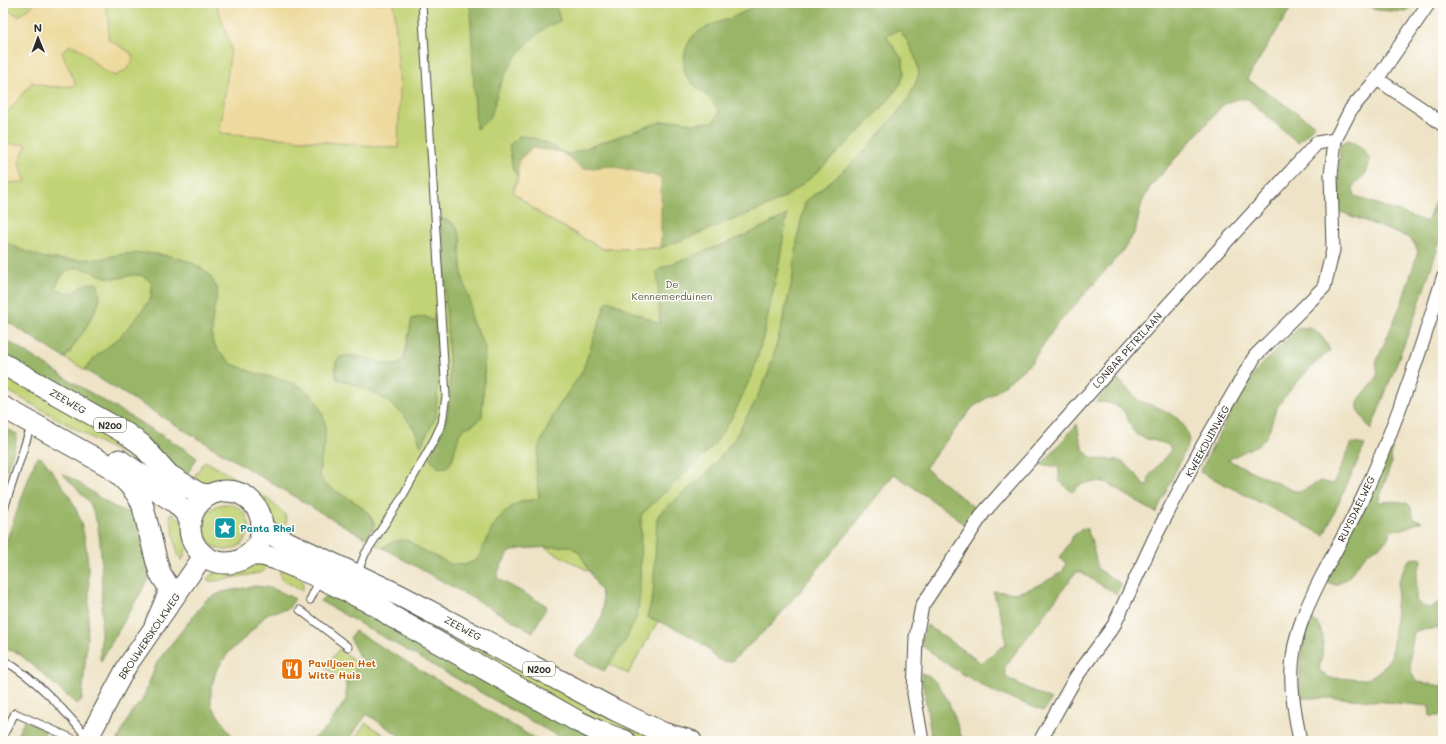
<svg xmlns="http://www.w3.org/2000/svg" width="1446" height="744" viewBox="0 0 1446 744" font-family="Mali,sans-serif">
	<style>
		.green { fill: #c2d376; stroke: #767f50 }
		.forest { fill: #99b567; stroke: #627049 }
		.sand { fill: #eeda9e; stroke: #8c8264 }
		.lines { fill: none; stroke-linecap: round; stroke-linejoin: round }
		.service-casing { stroke: #484742; stroke-width: 9 }
		.minor-casing { stroke: #484742; stroke-width: 15 }
		.secondary-casing { stroke: #484742; stroke-width: 21 }
		.primary-casing { stroke: #484742; stroke-width: 23 }
		.service { stroke: #fff; stroke-width: 7 }
		.minor { stroke: #fff; stroke-width: 13 }
		.secondary { stroke: #fff; stroke-width: 19 }
		.primary { stroke: #fff; stroke-width: 21 }
		.labels { text-anchor: middle; dominant-baseline: central; stroke-width: 3; stroke-linejoin: round; paint-order: stroke }
		.shield { fill: #fdfcf7; stroke: #6a6a68; stroke-width: 1 }
		.shield-label { font-size: 9px; font-weight: bold; fill: #2b2b2b }
		.park-label { font-size: 10px; fill: #585d42; stroke: #fdfcf7 }
		.street-label { font-size: 10px; fill: #2b2b2b; stroke: #fdfcf7 }
		.culture-label { font-size: 10px; font-weight: bold; fill: #0d838f; stroke: #fdfcf7; text-anchor: start }
		.food-label { font-size: 10px; font-weight: bold; fill: #c56008; stroke: #fdfcf7; text-anchor: start }
	</style>
	<rect width="100%" height="100%" fill="#fdfcf7"/>
	<filter id="ink" filterUnits="userSpaceOnUse"><feTurbulence type="fractalNoise" baseFrequency=".025" numOctaves="2"/><feDisplacementMap in="SourceGraphic" scale="8" xChannelSelector="R" yChannelSelector="G"/><feConvolveMatrix kernelMatrix="1 2 1 2 8 2 1 2 1" color-interpolation-filters="sRGB"/></filter>
	<filter id="wash" filterUnits="userSpaceOnUse"><feTurbulence type="fractalNoise" baseFrequency=".012" numOctaves="4" result="noise"/><feDisplacementMap in="SourceGraphic" scale="16" xChannelSelector="R" yChannelSelector="G"/><feGaussianBlur stdDeviation="0.9" result="paint"/><feColorMatrix in="noise" values="0 0 0 0 0 0 0 0 0 0 0 0 0 0 0 0 0 1.4 0 .05"/><feComposite in="paint" operator="in"/></filter>
	<g filter="url(#wash)">
		<rect width="100%" height="100%" fill="#eee3c6"/>
		<g class="green">
			<polygon points="3,3 1259,3 798,594 780,577 662,614 628,674 592,655 624,590 497,522 492,528 496,604 393,542 382,548 376,545 382,535 93,360 85,370 65,358 72,350 3,275"/>
			<polygon points="3,370 109,429 163,476 131,460 3,388"/>
			<path d="M205,461C219,469 282,504 286,517C288,523 283,529 281,534L269,521L264,506L260,499L247,488L239,484L229,483H220L202,487L190,483Z"/>
			<circle cx="226" cy="527" r="23"/>
			<path d="M171,513L183,521L186,549L182,561C175,554 173,526 170,516Z"/>
			<polygon points="291,551 349,576 657,741 638,740 610,730"/>
			<polygon points="250,563 269,563 264,571 259,573 215,581 210,581 207,579 216,572 236,568"/>
			<polygon points="282,568 302,579 303,587 302,591 281,579 280,573"/>
			<polygon points="339,649 365,668 352,687 325,668"/>
			<polygon points="366,723 393,741 352,741"/>
		</g>
		<g class="forest">
			<path d="M470,3H554L558,12L560,21C531,32 508,62 498,91C495,100 494,112 488,119C485,123 480,126 476,129Z"/>
			<path d="M761,3H1294L1247,79L1315,125L1298,143L1248,99C1237,98 1231,100 1222,106L1150,187L1142,202L1135,232L1123,251L1056,326L1031,363L996,392L973,407L925,468L977,510L965,526L955,516L894,474L849,532L772,624L732,661C715,664 715,654 704,645C687,632 667,625 647,617L653,596L657,518L660,513L706,474L733,441L755,402L768,374L779,336L792,282L798,235L805,202L848,167L869,146L907,101L915,84L919,74L916,60L908,42L899,30L886,36L903,60L904,73L901,83L889,99L865,126L813,176L787,196L763,208L661,248L603,249L542,215L513,192L518,178L513,169L509,146L519,136C542,136 550,149 569,154L660,122L680,120L691,124L713,122L717,117L719,112C716,107 713,101 708,97C701,90 691,84 686,76C684,72 684,65 684,60C687,28 709,27 733,17C743,13 752,7 761,3Z"/>
			<polygon points="1364,3 1413,3 1406,12 1376,10"/>
			<path d="M1349,140C1360,145 1365,150 1370,160C1369,164 1368,169 1366,173C1359,183 1349,182 1355,196L1427,222L1443,182V232L1416,313L1371,430C1367,423 1359,415 1358,408C1355,391 1384,387 1376,363L1402,302L1418,252L1415,245L1410,238L1338,211L1340,144Z"/>
			<path d="M787,215L779,263L765,330L753,372L733,416L714,445L641,515L640,594L637,616L625,641L604,671L574,655L594,631L602,617L603,611V600L601,592L579,552L569,546L519,549L508,553L498,572L497,578L547,606L533,632L383,548L395,541L407,540L422,550L451,564L464,565L477,560C487,539 496,511 521,502C527,500 533,500 539,498L536,469L539,446L556,410L582,372L606,303L609,301L660,324L657,272L661,268L739,238Z"/>
			<polygon points="441,219 452,222 457,228 461,239 460,255 463,279 470,301 471,319 485,347 484,382 482,417 474,424 463,429 459,435 452,461 446,468 438,467 430,458 444,428 448,412 450,391 449,361"/>
			<path d="M3,241L22,250L45,258L67,260L99,259L123,254L147,253L170,256L191,262L208,273L218,289L212,321V341L219,352L232,364L257,374L281,379L303,388L316,400L323,415L325,425V443L321,461L319,474L324,484L358,504L369,514L375,524L366,538L318,511L85,370L95,357L119,338L139,315L151,298L152,283C137,267 127,280 111,278C100,277 86,266 75,268C65,269 59,278 56,287L58,289L67,293H73C83,286 84,281 98,284L100,298L98,305L84,331L65,358L3,319Z"/>
			<path d="M424,316L436,322L439,365L436,417L421,446C419,440 416,432 412,426C394,400 366,387 337,379C328,346 356,356 375,361C382,363 389,364 396,365L402,362L404,358L412,319Z"/>
			<path d="M1309,327C1320,333 1325,339 1330,351C1315,362 1284,394 1276,410C1272,419 1270,433 1263,441C1257,446 1236,455 1228,460L1294,491H1302L1320,481L1333,484L1352,443L1365,445L1324,535L1200,472L1239,395L1259,368L1297,329Z"/>
			<polygon points="3,338 74,383 183,448 197,458 184,479 3,357"/>
			<path d="M1117,378L1139,401L1162,409L1176,417L1183,424L1190,440L1156,513L1105,482H1090L1080,485L1072,492L1059,481V469L1056,466L1041,465L1077,424C1080,438 1081,459 1100,459C1107,460 1115,458 1122,462C1131,467 1139,478 1145,486L1148,485L1149,476L1171,450L1169,445C1159,441 1145,440 1136,434C1130,429 1130,422 1126,415C1120,404 1108,402 1096,402Z"/>
			<path d="M1393,426L1391,464L1378,502C1386,502 1405,499 1410,506C1412,510 1413,515 1414,519L1422,521L1403,529L1391,530L1387,540L1379,547L1367,553L1347,579L1336,585L1326,582Z"/>
			<polygon points="3,427 17,434 15,447 3,479"/>
			<path d="M38,457L42,458C56,476 75,500 81,523C96,577 86,645 82,700L77,703H75L36,668L18,653L3,648V550L35,461Z"/>
			<polygon points="62,473 76,481 109,504 123,511 139,511 153,571 101,661 100,658 102,605 101,553 98,526 90,503"/>
			<polygon points="1082,528 1087,529 1091,539 1098,569 1121,584 1116,594 1080,572 1076,572 1004,668 1007,678 1051,700 1044,711 992,691 951,667 921,645 922,639 927,625 981,663 1006,644 1003,623 993,591 1016,593 1032,588 1052,578 1063,571 1066,563 1060,558 1073,536"/>
			<path d="M1419,558L1422,559L1417,572L1416,601L1422,606L1429,608L1443,600V628L1418,630L1414,634C1411,649 1406,670 1417,682L1443,686V716H1430L1429,706L1341,698H1300C1298,671 1301,644 1311,619L1319,625L1323,637L1322,656L1319,668L1322,673L1330,678L1368,679L1381,670L1391,657L1393,643L1398,583L1406,563L1411,559Z"/>
			<path d="M255,586C272,587 280,591 295,599L288,609L268,613L245,638L229,652L216,671L211,689V705L233,738L238,741H117L133,710L142,701L157,662L206,600L222,592Z"/>
			<polygon points="334,594 604,741 566,741 320,601 324,597"/>
			<polygon points="355,631 539,741 407,741 367,714 347,741 309,741 325,730 346,700 346,683 361,661 350,638"/>
			<path d="M921,673C924,674 928,675 930,677C946,688 957,723 963,741H932Z"/>
			<polygon points="25,720 45,730 44,736 42,741 14,741"/>
		</g>
		<g class="sand">
			<path d="M36,3H104L109,19L108,39L131,53L133,58L131,64L126,70L115,76L103,70L80,49L71,45L66,48L62,53L75,82L74,86C59,87 46,88 32,82L3,118V8L19,16Z"/>
			<polygon points="216,3 394,3 400,91 398,148 220,133 231,48"/>
			<polygon points="3,140 7,144 27,144 19,162 26,182 3,183"/>
			<polygon points="532,148 561,152 583,169 611,166 661,177 661,248 603,249 542,215 513,192 518,178 518,161"/>
		</g>
	</g>
	<g filter="url(#ink)">
		<g class="lines">
			<g class="service-casing">
				<g id="service">
					<polyline points="3,512 28,435"/>
					<polyline points="357,574 365,554 401,499 434,440 442,423 446,396 422,3"/>
					<polyline points="310,600 320,579"/>
					<polyline points="300,610 348,647"/>
					<path d="M3,660C37,679 63,709 88,738"/>
					<polyline points="3,736 15,713 78,741"/>
				</g>
			</g>
			<g class="minor-casing">
				<g id="minor">
					<polyline points="1377,79 1422,109 1443,125"/>
					<polyline points="922,741 914,694 916,637 922,606 984,512 1145,330 1317,143 1335,140"/>
					<polyline points="1040,741 1076,677 1114,625 1156,535 1203,445 1255,356 1324,287 1333,250 1331,175 1335,140 1351,109 1377,79 1429,3"/>
					<path d="M1300,741C1295,714 1289,685 1293,657C1296,629 1309,602 1321,578C1337,547 1355,517 1368,486C1398,419 1421,349 1443,278"/>
				</g>
			</g>
			<g class="secondary-casing">
				<polyline id="secondary" points="87,741 127,666 204,555"/>
			</g>
			<g class="primary-casing">
				<g id="primary">
					<polyline points="3,364 127,434 141,444 169,475 198,493 208,495"/>
					<path d="M3,407L107,465C122,476 134,487 142,503L156,559L160,573L168,586V596L156,623"/>
					<polyline points="119,460 141,475 162,494 175,502 186,513 190,521"/>
					<circle cx="226" cy="527" r="36"/>
					<polyline points="262,527 270,534 401,596 615,710 663,733 691,741"/>
					<polyline points="248,555 262,555 276,559 321,578 377,606 391,616 579,722 600,732 625,741"/>
				</g>
			</g>
			<use href="#service" class="service"/>
			<use href="#minor" class="minor"/>
			<use href="#secondary" class="secondary"/>
			<use href="#primary" class="primary"/>
		</g>
	</g>
	<defs>
		<g id="sight-square" transform="scale(1.15)"><rect x="-9" y="-9" width="18" height="18" rx="4" fill="#0f9aa8" stroke="#fdfcf7"/><path d="M0-6L1.8-2.2L6-1.7L2.9 1.2L3.7 5.4L0 3.3L-3.7 5.4L-2.9 1.2L-6-1.7L-1.8-2.2Z" fill="#fff"/></g>
		<g id="restaurant-square" transform="scale(1.15)"><rect x="-9" y="-9" width="18" height="18" rx="4" fill="#e8710a" stroke="#fdfcf7"/><path d="M-5-6h1v4h1v-4h1v4h1v-4h1v5L-1.5 .5V6h-2V.5L-5-1ZM5-6V6H3V1.5H1.5Q1.5-4 5-6Z" fill="#fff"/></g>
	</defs>
	<g fill-rule="evenodd">
		<use href="#sight-square" x="225" y="528"/>
		<use href="#restaurant-square" x="292" y="669"/>
	</g>
	<g class="labels">
		<g class="shield">
			<rect x="94" y="418" width="32" height="14" rx="3"/>
			<rect x="523" y="662" width="32" height="14" rx="3"/>
		</g>
		<g class="shield-label">
			<text x="110" y="425">N200</text>
			<text x="539" y="669">N200</text>
		</g>
		<g class="park-label">
			<text x="672" y="284">De<tspan x="672" dy="12">Kennemerduinen</tspan></text>
		</g>
		<g class="street-label">
			<text transform="translate(1127 350) rotate(-48)">LONBAR PETRILAAN</text>
			<text transform="translate(68 401) rotate(30)">ZEEWEG</text>
			<text transform="translate(1207 441) rotate(-61)">KWEEKDUINWEG</text>
			<text transform="translate(1356 509) rotate(-64)">RUYSDAELWEG</text>
			<text transform="translate(463 628) rotate(28)">ZEEWEG</text>
			<text transform="translate(149 636) rotate(-56)">BROUWERSKOLKWEG</text>
		</g>
		<g class="culture-label">
			<text x="240" y="528">Panta Rhei</text>
		</g>
		<g class="food-label">
			<text x="308" y="663">Paviljoen Het<tspan x="308" dy="12">Witte Huis</tspan></text>
		</g>
	</g>
	<rect width="1446" height="744" fill="none" stroke="#fdfcf7" stroke-width="16"/>
	<g transform="translate(38 38) rotate(359)" stroke="#fdfcf7" stroke-width="3" paint-order="stroke">
	<path d="M0-3L7 15L0 10L-7 15Z" fill="#2b2b2b"/>
	<text y="-6" font-size="11" font-weight="bold" text-anchor="middle" fill="#2b2b2b">N</text>
	</g>
</svg>
